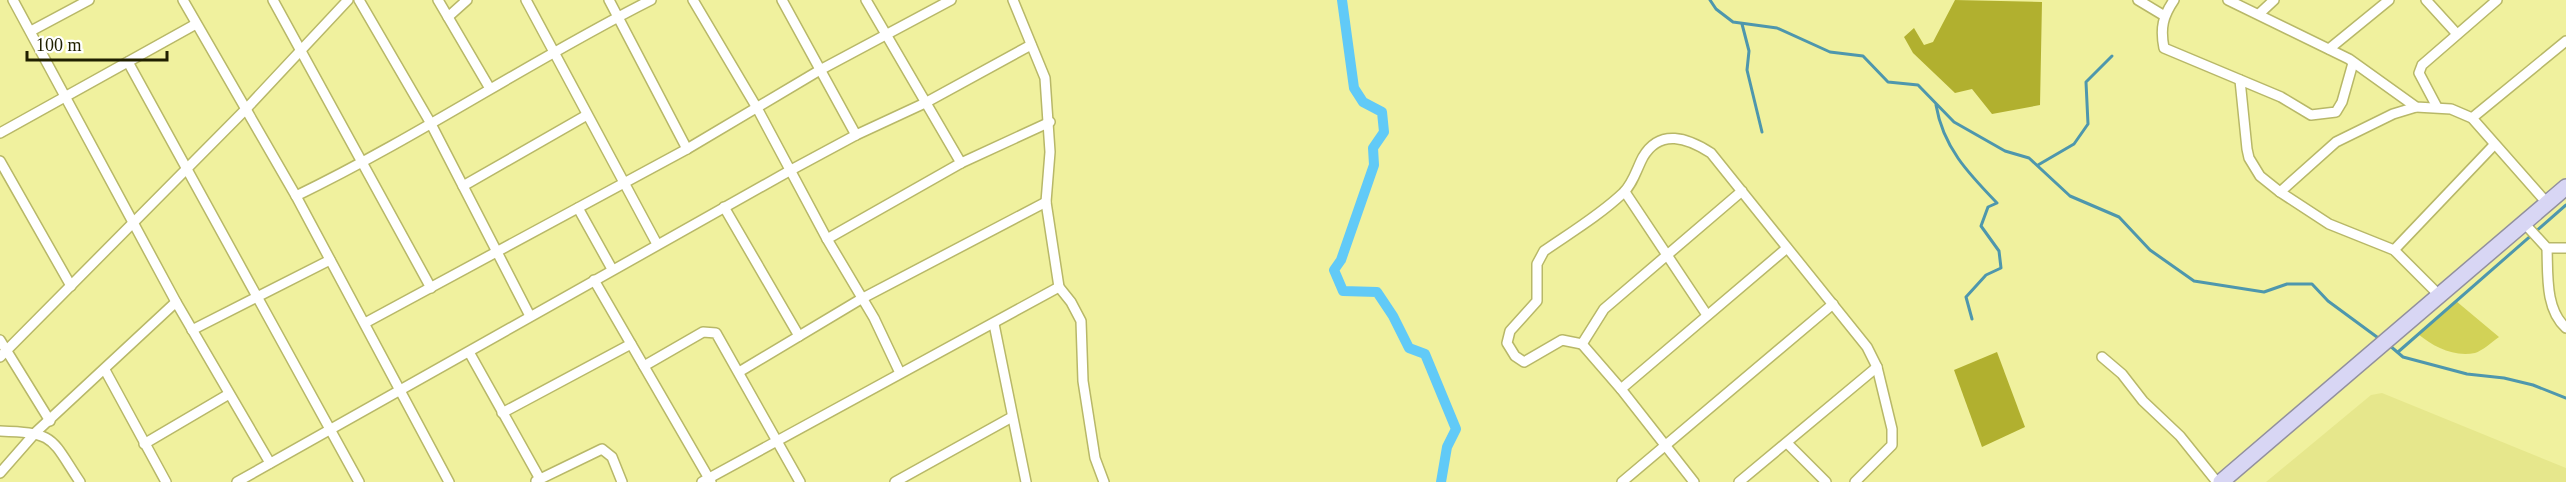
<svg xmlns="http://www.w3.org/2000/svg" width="2566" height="482" viewBox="0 0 2566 482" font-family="'Times New Roman',serif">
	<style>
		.built { fill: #e6e78c }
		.green { fill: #d2d257 }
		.forest { fill: #b1b02f }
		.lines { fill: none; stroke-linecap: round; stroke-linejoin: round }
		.stream { stroke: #4e97ad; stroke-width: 3 }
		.canal { stroke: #61caf7; stroke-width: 10 }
		.minor-casing { stroke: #b8b868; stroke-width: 12 }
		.trunk-casing { stroke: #92909d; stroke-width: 18 }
		.minor { stroke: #fff; stroke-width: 9 }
		.trunk { stroke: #d8d6f4; stroke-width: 15 }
	</style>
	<rect width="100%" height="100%" fill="#f0f19e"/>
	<polygon class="built" points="2382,393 2566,468 2566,482 2266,482 2371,395"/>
	<path class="green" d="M2456,301L2499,337C2492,342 2482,351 2475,353C2453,357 2434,347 2418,334Z"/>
	<g class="forest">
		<polygon points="1955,0 2042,2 2040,105 1992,114 1972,89 1955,93 1913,53 1904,37 1914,28 1924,45 1933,42"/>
		<polygon points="1997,352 2025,427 1982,447 1954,370"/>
	</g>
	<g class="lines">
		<g class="stream">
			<polyline points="1710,0 1716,9 1733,22 1777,28 1830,52 1863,56 1888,82 1918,85 1954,122 2005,151 2029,158 2070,196 2119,217 2150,250 2194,281 2264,292 2287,284 2312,284 2328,301 2381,340"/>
			<polyline points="1742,24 1749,51 1747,70 1762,132"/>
			<path d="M1936,105C1943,147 1968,173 1997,203L1988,207L1981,226L1999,251L2001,268L1986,275L1966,297L1972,319"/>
			<polyline points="2038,165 2074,144 2088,124 2086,82 2112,56"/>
			<polyline points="2389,345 2403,357 2467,374 2504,378 2533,385 2566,398"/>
			<polyline points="2398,352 2566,205"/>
		</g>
		<polyline class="canal" points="1342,0 1354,88 1363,102 1382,112 1384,132 1373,148 1374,165 1341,260 1334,270 1343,291 1377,292 1393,316 1409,348 1425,354 1456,429 1447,447 1441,482"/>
		<g class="minor-casing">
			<g id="minor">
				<polyline points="13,0 176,302 270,463"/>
				<polyline points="183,0 296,196 449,482"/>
				<polyline points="273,0 431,288"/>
				<polyline points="359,0 430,122 530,316"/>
				<polyline points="438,0 489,87"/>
				<polyline points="526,0 657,244"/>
				<polyline points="609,0 687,149"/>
				<polyline points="693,0 757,108 827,239 874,318 900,373"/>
				<polyline points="782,0 856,135"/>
				<polyline points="866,0 961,163"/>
				<polyline points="1013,0 1045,78 1050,152 1046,202 1059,287 1071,302 1081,321 1083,381 1095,458 1104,482"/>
				<polyline points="2138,0 2163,15"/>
				<path d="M2174,0C2163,16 2160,28 2164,48L2281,97L2311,115L2336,112L2342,102L2353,63"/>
				<polyline points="2228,0 2349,59 2416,107 2451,109 2472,118 2547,203"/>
				<polyline points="2426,0 2457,34"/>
				<polyline points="2259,14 2274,0"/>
				<polyline points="448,17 467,0"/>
				<polyline points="31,31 89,0"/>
				<polyline points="2329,49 2389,0"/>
				<polyline points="128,62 359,482"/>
				<polyline points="2240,80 2247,149 2249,158 2260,176 2280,192 2329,224 2394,250 2439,295"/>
				<polyline points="2437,107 2419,73 2422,65 2497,0"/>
				<polyline points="2472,118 2566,41"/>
				<polyline points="0,133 196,24"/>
				<polyline points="0,161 71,286"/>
				<polyline points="463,186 587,115"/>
				<path d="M1742,191L1604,309L1582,344L1562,340L1524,362L1515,356L1507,343L1510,331L1537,301V264L1544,251C1570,233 1600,215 1623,193C1633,184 1637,168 1643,157C1660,128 1688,138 1711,153L1867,347L1877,367L1892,429V445L1855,482"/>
				<polyline points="1625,192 1707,315"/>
				<polyline points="2280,192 2336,142 2393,114 2416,107"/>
				<path d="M296,196C418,137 530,61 651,0"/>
				<polyline points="724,207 799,336"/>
				<polyline points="578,208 612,269"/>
				<polyline points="2524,223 2547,248 2566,248"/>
				<polyline points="827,239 961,163 1050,122"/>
				<path d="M2547,248C2548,275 2545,309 2566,328"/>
				<polyline points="2394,250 2494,145"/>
				<polyline points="594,280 711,482"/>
				<polyline points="365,323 687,149 820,70 951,0"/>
				<polyline points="994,324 1026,482"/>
				<polyline points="192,330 330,260"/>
				<polyline points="0,340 50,421"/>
				<polyline points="1582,344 1621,389 1694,482"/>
				<polyline points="469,352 540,479"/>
				<polyline points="0,357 246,109 348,0"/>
				<polyline points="2102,357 2122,374 2143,401 2180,436 2217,482"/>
				<polyline points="644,366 703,332 716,333 800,482"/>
				<polyline points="105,370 166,482"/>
				<polyline points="739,372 861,299 1046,202"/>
				<polyline points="1621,389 1787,248"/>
				<polyline points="502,413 631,344"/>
				<path d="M0,431C56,433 50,437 80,482"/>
				<polyline points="1787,443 1826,482"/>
				<polyline points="144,444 229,394"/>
				<polyline points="0,473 36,432 176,302"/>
				<polyline points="536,481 602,449 612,457 622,482"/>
				<polyline points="237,482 791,170 856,135 925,103 1031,45"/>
				<polyline points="702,482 1059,287"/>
				<polyline points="895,482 1012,417"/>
				<polyline points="1622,482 1833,304"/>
				<polyline points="1739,482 1877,367"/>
			</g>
		</g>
		<g class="trunk-casing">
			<polyline id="trunk" points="2221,482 2566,187"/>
		</g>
		<use href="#minor" class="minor"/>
		<use href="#trunk" class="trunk"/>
	</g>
	<path d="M27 51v9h140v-9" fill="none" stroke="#202000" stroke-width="3"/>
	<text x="36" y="51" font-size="18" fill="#202000" stroke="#ffffff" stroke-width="4.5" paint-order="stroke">100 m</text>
</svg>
